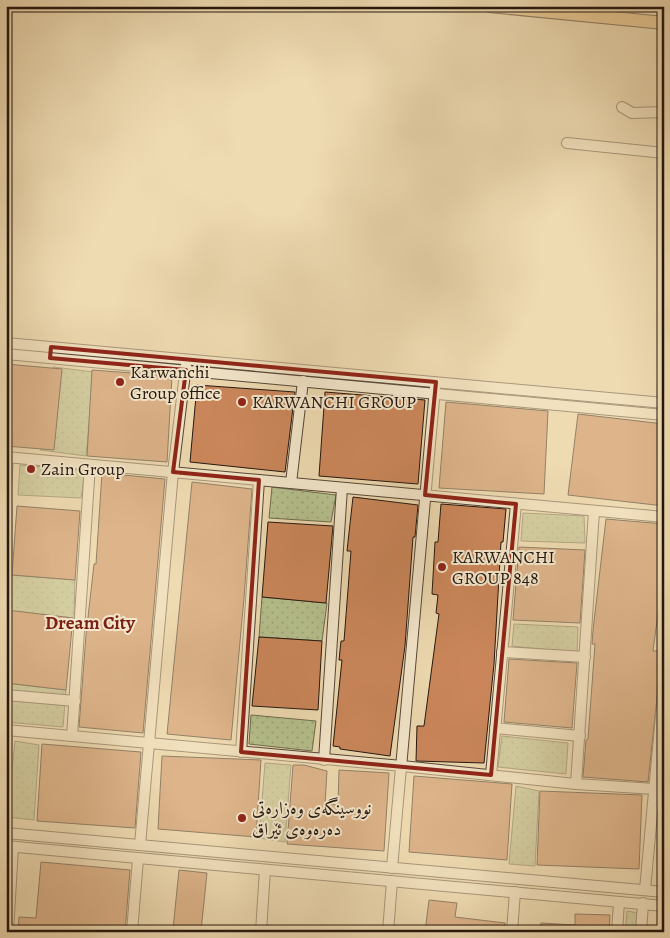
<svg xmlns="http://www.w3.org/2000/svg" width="670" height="938" viewBox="0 0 670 938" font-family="Alegreya,Amiri,serif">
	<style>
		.grass { fill: url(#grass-dots); stroke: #6c6c4e }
		.building { fill: #cb875b; stroke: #22160f }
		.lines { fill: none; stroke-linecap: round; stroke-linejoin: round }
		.minor-casing { stroke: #554738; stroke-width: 12 }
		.major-casing { stroke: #22160f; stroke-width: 14 }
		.minor { stroke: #f5e8cd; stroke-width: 10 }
		.major { stroke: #e8be79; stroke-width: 12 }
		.marked { fill: none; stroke: #8f2418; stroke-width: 4; stroke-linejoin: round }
		.poi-dot { fill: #8f2418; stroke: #f5e8cd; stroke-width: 2 }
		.labels { text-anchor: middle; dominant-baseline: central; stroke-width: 4; stroke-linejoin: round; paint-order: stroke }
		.poi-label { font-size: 18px; fill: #22160f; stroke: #f5e8cd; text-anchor: start }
		.neighbourhood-label { font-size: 19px; font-weight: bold; fill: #7a1f14; stroke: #f5e8cd }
	</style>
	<defs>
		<pattern id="grass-dots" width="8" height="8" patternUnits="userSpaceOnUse" patternTransform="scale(1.25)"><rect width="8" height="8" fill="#b6c18e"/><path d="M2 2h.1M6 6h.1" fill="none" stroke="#9ca579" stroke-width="1.8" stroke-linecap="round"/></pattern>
	</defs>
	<rect width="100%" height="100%" fill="#efdbb2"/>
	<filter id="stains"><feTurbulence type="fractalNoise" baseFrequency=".004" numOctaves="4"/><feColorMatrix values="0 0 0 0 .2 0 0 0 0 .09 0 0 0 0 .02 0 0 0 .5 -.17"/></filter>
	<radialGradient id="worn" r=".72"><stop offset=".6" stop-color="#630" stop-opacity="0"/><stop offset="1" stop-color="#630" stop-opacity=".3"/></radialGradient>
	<g class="grass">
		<polygon points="53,367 94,372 86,456 40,450"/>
		<polygon points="20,465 82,470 85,472 81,498 18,495"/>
		<polygon points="272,487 336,495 331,522 269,518"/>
		<polygon points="523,513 584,516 585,543 521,541"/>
		<polygon points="12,575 75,580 74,618 7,611"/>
		<polygon points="262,597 327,603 322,641 259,637"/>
		<polygon points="514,624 578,627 577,653 512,646"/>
		<polygon points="6,683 66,690 63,727 6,722"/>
		<polygon points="251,715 316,721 312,751 249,744"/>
		<polygon points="502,736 568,743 566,774 498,767"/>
		<polygon points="15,741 39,745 34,820 7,817"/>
		<polygon points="265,763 291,765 285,842 259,838"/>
		<polygon points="516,786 539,791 535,866 509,864"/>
		<polygon points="627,911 639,913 638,932 625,932"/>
	</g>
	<g class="building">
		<polygon points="6,364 62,369 54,450 6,446"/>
		<polygon points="92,370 172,376 167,462 87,456"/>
		<polygon points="197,385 295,392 285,472 190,462"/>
		<polygon points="325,392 425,400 418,484 319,476"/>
		<polygon points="446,402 548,411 544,494 439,488"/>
		<polygon points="578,414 664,424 664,506 568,495"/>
		<polygon points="102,473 165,479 143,733 79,727 86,635 94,564 96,564"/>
		<polygon points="192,482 252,489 244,598 231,740 167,734"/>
		<polygon points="353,497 418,505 415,537 413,537 405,646 390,756 340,749 340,747 333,746 342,660 339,660 341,641 344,641 351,551 347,551"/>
		<polygon points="441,504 506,509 503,542 501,542 494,664 484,763 416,761 417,726 424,726 439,614 436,613 438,595 432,594 435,542 438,542"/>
		<polygon points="17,506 80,511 75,580 12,575"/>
		<polygon points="606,519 664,524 664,568 653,651 662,651 648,782 583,777 586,740 588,739 595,644 592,644 593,630"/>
		<polygon points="268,522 333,526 326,603 262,597"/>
		<polygon points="519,547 585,550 580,623 513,620"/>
		<polygon points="7,610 73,618 66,690 6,683"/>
		<polygon points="259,637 322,641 318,710 252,706"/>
		<polygon points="509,659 577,663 572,728 504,722"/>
		<polygon points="42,744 141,752 135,828 37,821"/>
		<polygon points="162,756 261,760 256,837 158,829"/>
		<polygon points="293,765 304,765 327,771 325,804 338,805 339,770 389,773 384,851 287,844"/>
		<polygon points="414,776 512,784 507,860 409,852"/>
		<polygon points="540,791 642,795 639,869 537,865"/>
		<polygon points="41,862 130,870 125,932 18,932 19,917 36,918"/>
		<polygon points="179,870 207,873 201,931 173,929"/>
		<polygon points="429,900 457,903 455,917 505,923 504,932 425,932"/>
		<polygon points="575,914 610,915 609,932 540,932 541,923 575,925"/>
	</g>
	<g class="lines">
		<g class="minor-casing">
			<g id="minor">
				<polyline points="622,107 632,113 664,112"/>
				<polyline points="567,143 664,153"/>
				<polyline points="6,343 664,403"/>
				<polyline points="6,354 664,415"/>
				<polyline points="6,457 664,517"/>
				<polyline points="291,483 303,381"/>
				<polyline points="6,487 8,457"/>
				<polyline points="502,652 585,657"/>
				<polyline points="6,695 75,701"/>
				<polyline points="495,728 580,736"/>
				<polyline points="6,730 402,766 576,784 655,789"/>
				<polyline points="72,736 90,465"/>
				<polyline points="241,752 259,480"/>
				<polyline points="324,760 342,488"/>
				<polyline points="491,775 516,504"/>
				<polyline points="576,784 594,511"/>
				<polyline points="6,833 664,892"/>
				<polyline points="140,845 173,472 186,365"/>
				<polyline points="6,846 664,906"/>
				<polyline points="392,868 435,388"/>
				<polyline points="645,890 664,683"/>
				<polyline points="8,932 13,847"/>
				<polyline points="132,932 138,859"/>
				<polyline points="261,932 265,870"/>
				<polyline points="388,932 392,881"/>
				<polyline points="512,932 515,892"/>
				<polyline points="617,932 619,902"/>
				<polyline points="641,932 643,903"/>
			</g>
		</g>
		<g class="major-casing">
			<polyline id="major" points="489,6 664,23"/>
		</g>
		<use href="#minor" class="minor"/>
		<use href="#major" class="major"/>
	</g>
	<path d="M0 0H670V938H0ZM51,347L436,382L425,495L516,504L491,775L241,752L259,480L173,472L186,370L50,358Z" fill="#efdbb2" fill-opacity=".55" fill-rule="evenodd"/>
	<path class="marked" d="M51,347L436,382L425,495L516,504L491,775L241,752L259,480L173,472L186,370L50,358Z"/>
	<g class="poi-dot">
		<circle cx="120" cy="382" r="5"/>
		<circle cx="242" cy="402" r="5"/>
		<circle cx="31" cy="469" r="5"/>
		<circle cx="442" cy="567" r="5"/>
		<circle cx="242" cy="818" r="5"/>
	</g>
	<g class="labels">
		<g class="poi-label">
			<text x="130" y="372">Karwanchi<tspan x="130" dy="21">Group office</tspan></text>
			<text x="252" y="402">KARWANCHI GROUP</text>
			<text x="41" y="469">Zain Group</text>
			<text x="452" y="557">KARWANCHI<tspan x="452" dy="21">GROUP 848</tspan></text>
			<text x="252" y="808">نووسینگەی وەزارەتی<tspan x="252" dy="21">دەرەوەی ئێراق</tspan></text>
		</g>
		<g class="neighbourhood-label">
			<text x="90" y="623">Dream City</text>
		</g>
	</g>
	<rect width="670" height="938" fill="none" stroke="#efdbb2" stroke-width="25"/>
	<rect x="8" y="8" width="655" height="923" fill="none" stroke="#22160f" stroke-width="2.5"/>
	<rect x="12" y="12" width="645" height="913" fill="none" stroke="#22160f"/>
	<rect width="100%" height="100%" filter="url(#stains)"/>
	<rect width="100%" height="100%" fill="url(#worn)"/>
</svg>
